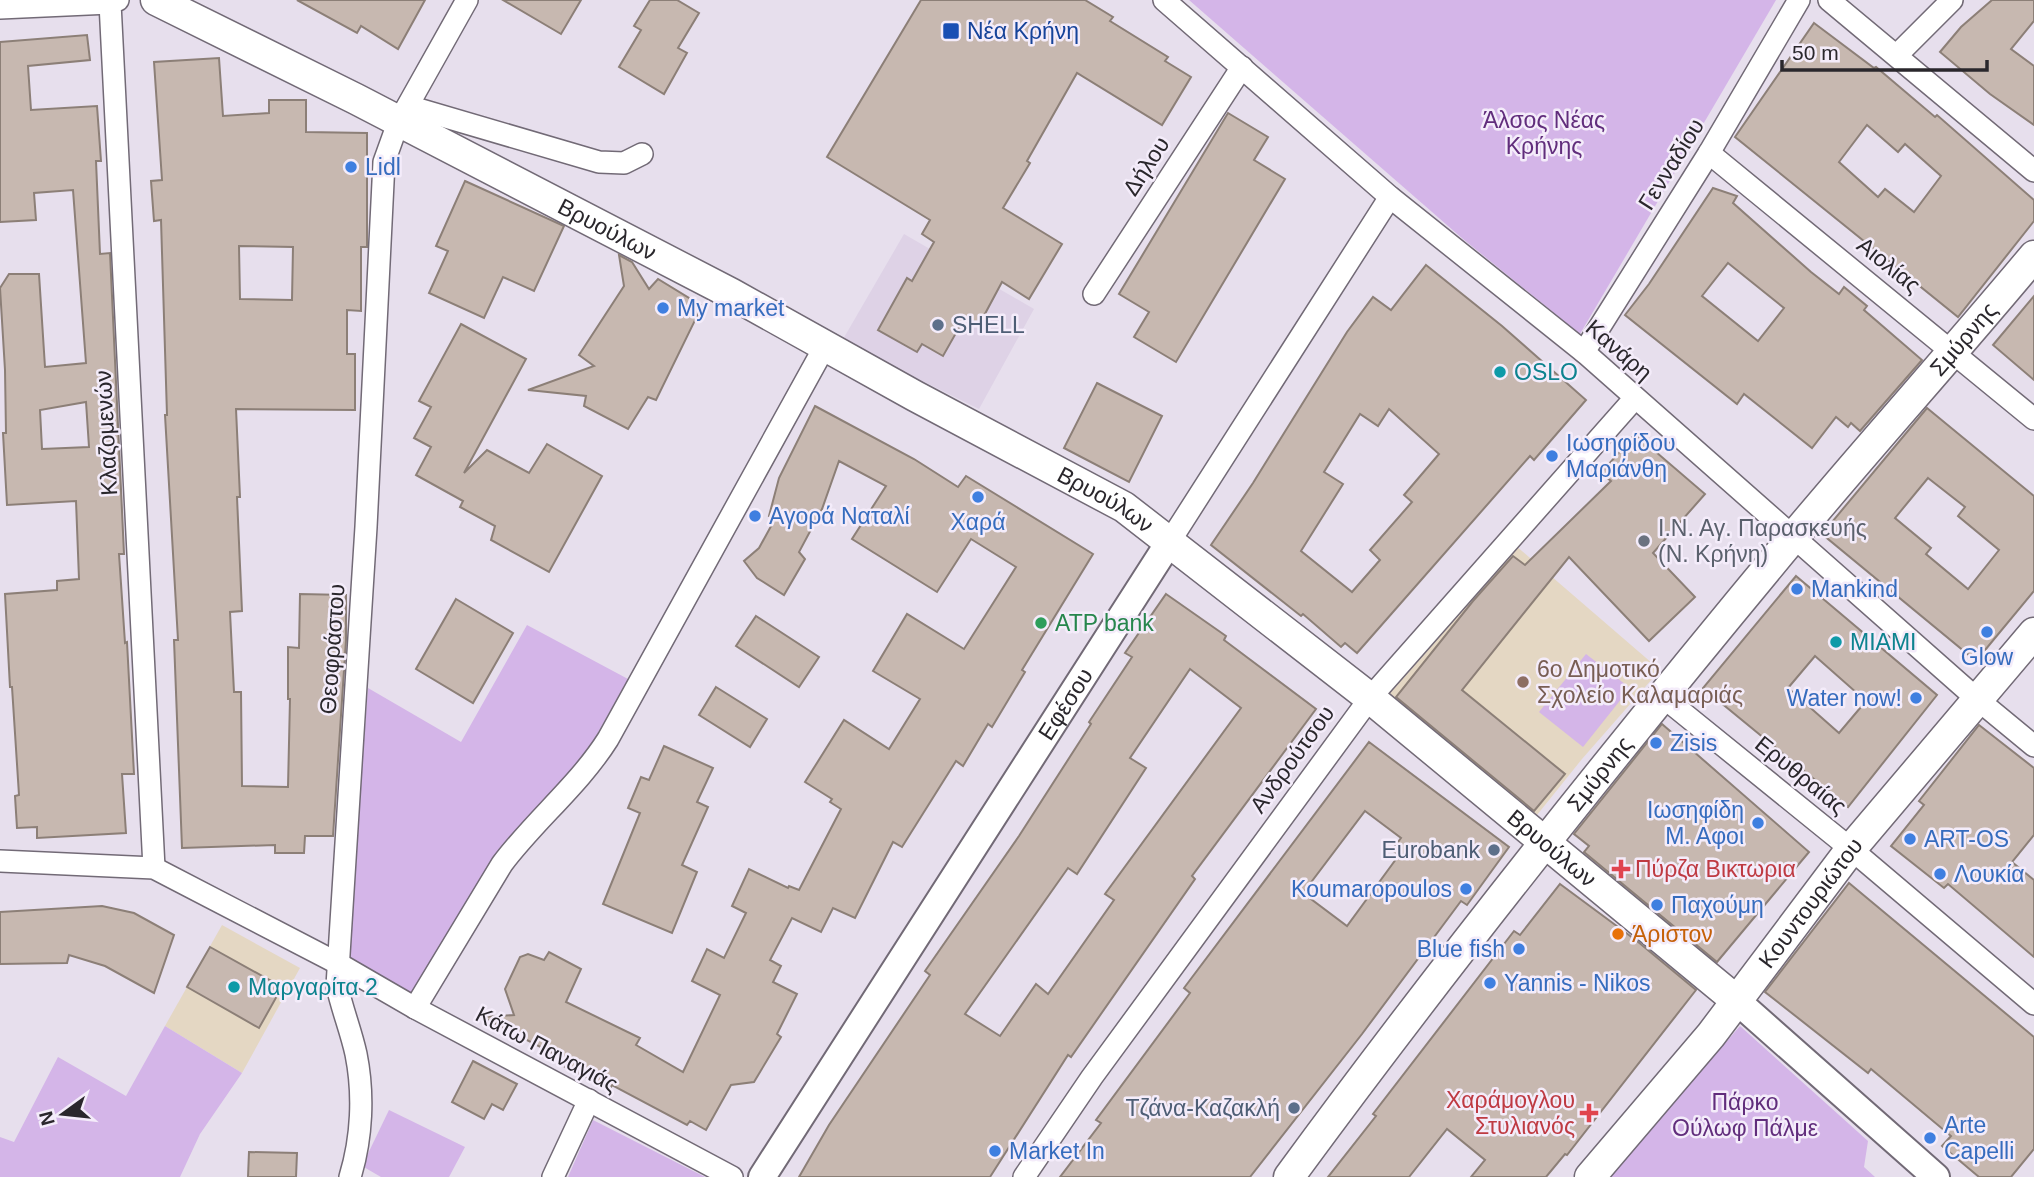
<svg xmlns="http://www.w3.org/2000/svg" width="2034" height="1177" viewBox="0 0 2034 1177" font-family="Arial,sans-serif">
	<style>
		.built { fill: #ded2e6 }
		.education { fill: #e4d7c3 }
		.green { fill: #d4b5e8 }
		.building { fill: #c7b8b0; stroke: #8c7f77; stroke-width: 2; fill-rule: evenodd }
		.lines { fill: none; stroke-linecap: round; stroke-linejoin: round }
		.minor-casing { stroke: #726a76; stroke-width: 24 }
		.tertiary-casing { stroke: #726a76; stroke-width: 30 }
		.secondary-casing { stroke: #726a76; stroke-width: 33 }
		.minor { stroke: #fff; stroke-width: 21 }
		.tertiary { stroke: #fff; stroke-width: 26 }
		.secondary { stroke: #fff; stroke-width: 30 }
		.transit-dot { fill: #1a4fb4; stroke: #f4ecfa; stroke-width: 2.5 }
		.shop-dot { fill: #3f7fe0; stroke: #f4ecfa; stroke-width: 2.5 }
		.service-dot { fill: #5c6f8a; stroke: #f4ecfa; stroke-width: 2.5 }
		.culture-dot { fill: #0f9aa8; stroke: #f4ecfa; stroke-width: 2.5 }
		.worship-dot { fill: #6b7280; stroke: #f4ecfa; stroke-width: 2.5 }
		.leisure-dot { fill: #2e9e5b; stroke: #f4ecfa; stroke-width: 2.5 }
		.education-dot { fill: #8d6e63; stroke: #f4ecfa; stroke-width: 2.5 }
		.health-dot { fill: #e0444e; stroke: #f4ecfa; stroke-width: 2.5 }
		.food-dot { fill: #e8710a; stroke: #f4ecfa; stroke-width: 2.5 }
		.labels { text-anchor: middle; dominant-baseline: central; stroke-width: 5; stroke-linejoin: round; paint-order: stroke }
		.transit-label { font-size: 23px; fill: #164399; stroke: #f4ecfa; text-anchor: start }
		.park-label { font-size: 23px; fill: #612d7c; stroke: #f4ecfa }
		.street-label { font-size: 23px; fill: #2a272c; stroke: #f4ecfa }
		.shop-label { font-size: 23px; fill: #366cbe; stroke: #f4ecfa; text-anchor: start }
		.service-label { font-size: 23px; fill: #4e5e75; stroke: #f4ecfa; text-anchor: end }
		.culture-label { font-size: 23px; fill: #0d838f; stroke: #f4ecfa; text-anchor: start }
		.worship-label { font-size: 23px; fill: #5b616d; stroke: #f4ecfa; text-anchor: start }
		.leisure-label { font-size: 23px; fill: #27864d; stroke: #f4ecfa; text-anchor: start }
		.education-label { font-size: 23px; fill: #785e54; stroke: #f4ecfa; text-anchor: start }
		.health-label { font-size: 23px; fill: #be3a42; stroke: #f4ecfa; text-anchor: start }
		.food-label { font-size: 23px; fill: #c56008; stroke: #f4ecfa; text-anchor: start }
	</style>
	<rect width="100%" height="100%" fill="#e7dfed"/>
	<polygon class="built" points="904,234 1034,309 979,409 842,341"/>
	<g class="education">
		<polygon points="1515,545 1660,670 1582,759 1533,820 1386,694"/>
		<polygon points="222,925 300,968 242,1073 165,1026"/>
	</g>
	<g class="green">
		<polygon points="1189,0 1776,0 1580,334 1463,239"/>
		<polygon points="527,625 628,679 586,754 411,999 347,961 368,688 461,742"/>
		<polygon points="1586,654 1630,688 1583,747 1539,712"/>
		<polygon points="165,1026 242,1073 200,1134 180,1177 0,1177 0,1137 14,1142 58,1057 126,1096"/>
		<polygon points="1740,1026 1868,1141 1864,1167 1875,1177 1609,1177"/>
		<polygon points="389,1110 465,1147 449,1177 381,1177 362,1166"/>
		<polygon points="593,1120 705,1177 568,1177"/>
	</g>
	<g class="building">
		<polygon points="297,0 425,0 398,49 361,26 357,33"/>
		<polygon points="503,0 581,0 561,34"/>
		<polygon points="650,0 677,0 699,13 678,48 687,53 664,94 619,67 641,30 634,26"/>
		<polygon points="921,0 1085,0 1113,17 1110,21 1168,57 1165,61 1191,77 1162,125 1077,73 1027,161 1030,163 1003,208 1062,244 1029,299 1002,282 979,325 965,317 943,356 922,344 917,352 878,330 907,278 912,281 934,242 922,234 930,220 827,157"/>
		<polygon points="1992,0 2034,0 2034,21 2011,49 2034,66 2034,125 1990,94 1940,52 1961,27"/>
		<path d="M1814,23L1874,68L1876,67L1935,117L1937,115L2034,200V221L1958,317L1735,137ZM1867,125L1898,152L1905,144L1941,176L1914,212L1885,189L1878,197L1839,162Z"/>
		<path d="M87,35L90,60L28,66L31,110L97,106L101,161H96L100,254L110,253L124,554H119L125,643L127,642L134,774H122L126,833L37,838V827L17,828L15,796L19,795L12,687H10L5,594L57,590V581L79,579L76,501L7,505L3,433H6L5,370L0,288L9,274H39L45,367L86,363L73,190L34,193L36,220L0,222V42ZM86,402L89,447L42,449L40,410Z"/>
		<path d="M219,58L223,116L269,113V100H306V132L367,133V247H361V311L347,310V354H355V410L236,409L240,497H237L242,611L230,612L234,692H241L242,786L288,787L290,699H288V647L299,648L300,594L346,595V640L333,836H305L304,853H275V845L182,848L174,640H178L165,415H167L161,220L154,221L151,181L162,180L154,62ZM239,246L293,247L292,300L240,299Z"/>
		<polygon points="1228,113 1268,137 1254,160 1285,179 1176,362 1134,337 1149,312 1119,294"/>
		<polygon points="465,181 564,226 534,291 503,277 484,318 429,293 448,251 436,246"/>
		<path d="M1713,188L1737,196L1733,203L1811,272L1839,294L1844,287L1867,306L1864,310L1922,360L1860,431L1851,423L1848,427L1836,417L1812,448L1744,394L1737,404L1625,315L1649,284ZM1728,263L1784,308L1758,341L1702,296Z"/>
		<polygon points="619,255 632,262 649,289 658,279 702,306 656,400 648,397 628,429 584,406 586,396 528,390 594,366 579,355 624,286"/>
		<path d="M1426,265L1502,326L1586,400L1534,460L1530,456L1357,653L1345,643L1341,647L1303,614L1301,616L1211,545L1253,483L1347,332L1373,297L1391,310ZM1389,409L1439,454L1404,495L1412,502L1370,550L1380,560L1352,592L1301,551L1343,484L1324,472L1360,414L1378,426Z"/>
		<polygon points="2034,296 2034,380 1993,345"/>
		<polygon points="461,324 526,359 464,473 487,450 529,473 547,444 602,476 549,572 491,540 495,526 460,507 463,501 416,475 431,447 414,438 431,407 419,401"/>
		<polygon points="1097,383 1162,416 1129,482 1064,448"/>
		<polygon points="815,406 914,459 958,487 966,476 1093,554 1022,670 1025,672 992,727 988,724 963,766 956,761 902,847 893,842 855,918 833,908 821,932 792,918 770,960 781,966 773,982 797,994 777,1034 781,1037 754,1082 731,1085 706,1130 690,1121 687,1125 612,1085 610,1089 565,1067 568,1061 482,1017 514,1015 505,989 520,957 528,954 544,960 549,952 581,969 566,1002 640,1038 636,1045 683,1072 720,995 692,981 707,949 724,958 746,913 732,906 749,869 788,888 789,886 799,890 841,809 830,802 832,799 805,782 844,720 889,749 920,699 873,671 907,614 964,649 1016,567 971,539 937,592 852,539 886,486 839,461 822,509 799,552 805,559 784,595 757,578 744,561 759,548 775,519 769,516 779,478"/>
		<path d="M1927,408L2034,496V591L1976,661L1822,534ZM1928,478L1965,507L1958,516L1999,550L1968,589L1926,554L1931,548L1895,518Z"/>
		<polygon points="1635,434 1705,494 1653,553 1695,597 1649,641 1569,557 1462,690 1565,774 1534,811 1396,697 1473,601 1513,556 1525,565 1611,481 1601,473"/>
		<path d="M1796,576L1937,695L1848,807L1703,688ZM1815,656L1866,701L1839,733L1788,688Z"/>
		<path d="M1166,594L1226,636L1224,640L1316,709L1192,876L1195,879L1071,1057L1068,1055L990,1177H799L829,1125L930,975L925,971L1019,836L1091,724L1089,722L1132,657L1125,653ZM1190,669L1241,708L1105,894L1114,900L1048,994L1036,984L1000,1036L965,1014L1068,868L1077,874L1146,768L1130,758Z"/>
		<polygon points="456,599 513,633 473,703 416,669"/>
		<polygon points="756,616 819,657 799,687 736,646"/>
		<polygon points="716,687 767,719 750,747 699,715"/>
		<polygon points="1662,724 1809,852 1717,962 1584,852 1589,846 1574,834"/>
		<polygon points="1979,725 2034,768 2034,835 2012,862 2034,880 2034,957 1948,884 1944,888 1891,846 1924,805 1919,801"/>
		<path d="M1369,742L1509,847L1467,905L1461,901L1362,1034L1250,1177H1060L1101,1123L1096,1120L1190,993L1184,988ZM1365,811L1401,838L1392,850L1399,855L1347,926L1303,893Z"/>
		<polygon points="664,746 713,768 697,802 708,807 682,865 697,872 672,933 603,904 640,813 628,808 641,777 649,780"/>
		<polygon points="1849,883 2034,1037 2034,1149 2011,1177 1979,1177 1942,1146 1951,1136 1871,1069 1868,1073 1765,992"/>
		<polygon points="1560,884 1637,941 1696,990 1567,1155 1565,1154 1546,1177 1471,1177 1485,1160 1447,1129 1409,1177 1328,1177 1376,1116 1373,1114 1514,931 1520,935"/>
		<polygon points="102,906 134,913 174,935 154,993 105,966 69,955 67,963 0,964 0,912"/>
		<polygon points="210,947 282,987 259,1028 187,987"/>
		<polygon points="473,1061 517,1084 503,1110 492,1104 484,1119 452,1102"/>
		<polygon points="249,1152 297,1153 296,1177 248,1177"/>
	</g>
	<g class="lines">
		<g class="minor-casing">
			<g id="minor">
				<polyline points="118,0 110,3 154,868"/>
				<polyline points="1164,0 1390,197 1584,352 1977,699 2034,746"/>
				<polyline points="1829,0 2034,171"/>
				<polyline points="0,8 110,3"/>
				<polyline points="1897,55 1952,0"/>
				<polyline points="408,106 599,162 624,163 642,154"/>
				<polyline points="1709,153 2034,419"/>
				<polyline points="1094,294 1242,67"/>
				<polyline points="1584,352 1709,153 1799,0"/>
				<polyline points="1170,541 1390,197"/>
				<polyline points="1662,696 1851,849 2034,1004"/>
				<polyline points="0,861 154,868 339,964 415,1008 732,1177"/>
				<path d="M415,1008L502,864C535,820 579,785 608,739L825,346"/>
				<path d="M350,1177C362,1138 364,1094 356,1054C351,1031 342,1009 337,986L366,527L384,162L398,123L467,0"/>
				<polyline points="553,1177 589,1100"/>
				<polyline points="1024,1177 1092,1077 1370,698 1635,398"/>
			</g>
		</g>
		<g class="tertiary-casing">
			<g id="tertiary">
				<polyline points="1737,1001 1936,1177"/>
				<path id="s1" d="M762,1177L1170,541"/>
			</g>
		</g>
		<g class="secondary-casing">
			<g id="secondary">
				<path id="s2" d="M156,0L356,99L732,294L915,396L1124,507L1370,698L1737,1001"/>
				<path id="s3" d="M1289,1177C1448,960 1618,748 1790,541C1870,445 1954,352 2034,256"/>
				<path id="s4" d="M1590,1177L1711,1035L1851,849L2034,633"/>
			</g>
		</g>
		<use href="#minor" class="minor"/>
		<use href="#tertiary" class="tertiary"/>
		<use href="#secondary" class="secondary"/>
	</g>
	<rect class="transit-dot" x="942" y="22" width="18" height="18" rx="3.5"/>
	<g class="shop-dot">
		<circle cx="351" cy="167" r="7"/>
		<circle cx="663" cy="308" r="7"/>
		<circle cx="1552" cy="456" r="7"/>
		<circle cx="978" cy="497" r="7"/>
		<circle cx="755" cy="516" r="7"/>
		<circle cx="1797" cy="589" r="7"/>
		<circle cx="1987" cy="632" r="7"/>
		<circle cx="1916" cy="698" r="7"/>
		<circle cx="1656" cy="743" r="7"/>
		<circle cx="1758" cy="823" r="7"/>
		<circle cx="1910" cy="839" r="7"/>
		<circle cx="1940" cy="874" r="7"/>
		<circle cx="1466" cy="889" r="7"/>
		<circle cx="1657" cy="905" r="7"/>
		<circle cx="1519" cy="949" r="7"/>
		<circle cx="1490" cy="983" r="7"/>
		<circle cx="1930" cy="1138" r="7"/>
		<circle cx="995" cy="1151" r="7"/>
	</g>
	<g class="service-dot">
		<circle cx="938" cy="325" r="7"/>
		<circle cx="1494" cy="850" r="7"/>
		<circle cx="1294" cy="1108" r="7"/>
	</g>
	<g class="culture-dot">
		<circle cx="1500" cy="372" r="7"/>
		<circle cx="1836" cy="642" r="7"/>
		<circle cx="234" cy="987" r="7"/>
	</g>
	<circle class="worship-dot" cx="1644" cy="541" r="7"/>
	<circle class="leisure-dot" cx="1041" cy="623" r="7"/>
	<circle class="education-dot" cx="1523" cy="682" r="7"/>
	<g class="health-dot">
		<path d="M1617.5 858.5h7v7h7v7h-7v7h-7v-7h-7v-7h7z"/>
		<path d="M1585.5 1102.5h7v7h7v7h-7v7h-7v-7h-7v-7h7z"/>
	</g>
	<circle class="food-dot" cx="1618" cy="934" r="7"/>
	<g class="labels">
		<g class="transit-label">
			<text x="967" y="31">Νέα Κρήνη</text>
		</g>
		<g class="park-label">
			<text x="1544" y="120">Άλσος Νέας<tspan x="1544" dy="26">Κρήνης</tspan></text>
			<text x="1745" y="1102">Πάρκο<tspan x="1745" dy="26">Ούλωφ Πάλμε</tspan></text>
		</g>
		<g class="street-label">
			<text transform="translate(1671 164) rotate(-58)">Γενναδίου</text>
			<text transform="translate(1146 166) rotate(-57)">Δήλου</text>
			<text stroke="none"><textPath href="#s2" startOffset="506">Βρυούλων</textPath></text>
			<text transform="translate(1889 265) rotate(39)">Αιολίας</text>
			<text stroke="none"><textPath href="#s3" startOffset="1076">Σμύρνης</textPath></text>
			<text transform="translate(1619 350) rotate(41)">Κανάρη</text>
			<text transform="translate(106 433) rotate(-93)">Κλαζομενών</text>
			<text stroke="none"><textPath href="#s2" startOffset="1073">Βρυούλων</textPath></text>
			<text transform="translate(332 649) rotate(-86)">Θεοφράστου</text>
			<text stroke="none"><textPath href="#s1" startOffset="562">Εφέσου</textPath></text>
			<text transform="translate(1292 759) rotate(-54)">Ανδρούτσου</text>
			<text stroke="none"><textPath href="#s3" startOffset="509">Σμύρνης</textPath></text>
			<text transform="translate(1801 775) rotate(39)">Ερυθραίας</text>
			<text stroke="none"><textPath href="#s2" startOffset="1640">Βρυούλων</textPath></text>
			<text stroke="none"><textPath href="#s4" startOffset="352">Κουντουριώτου</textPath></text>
			<text transform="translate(547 1049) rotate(28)">Κάτω Παναγιάς</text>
		</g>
		<g class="shop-label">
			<text x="365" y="167">Lidl</text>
			<text x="677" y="308">My market</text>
			<text x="1566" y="443">Ιωσηφίδου<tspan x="1566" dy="26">Μαριάνθη</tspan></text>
			<text x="769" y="516">Αγορά Ναταλί</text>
			<text x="978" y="522" text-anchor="middle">Χαρά</text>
			<text x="1811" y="589">Mankind</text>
			<text x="1987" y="657" text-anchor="middle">Glow</text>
			<text x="1902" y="698" text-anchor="end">Water now!</text>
			<text x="1670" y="743">Zisis</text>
			<text x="1744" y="810" text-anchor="end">Ιωσηφίδη<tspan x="1744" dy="26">Μ. Αφοι</tspan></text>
			<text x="1924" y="839">ART-OS</text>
			<text x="1954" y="874">Λουκία</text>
			<text x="1452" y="889" text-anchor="end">Koumaropoulos</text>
			<text x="1671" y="905">Παχούμη</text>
			<text x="1505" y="949" text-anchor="end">Blue fish</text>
			<text x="1504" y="983">Yannis - Nikos</text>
			<text x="1944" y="1125">Arte<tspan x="1944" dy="26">Capelli</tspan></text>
			<text x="1009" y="1151">Market In</text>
		</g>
		<g class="service-label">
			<text x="952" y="325" text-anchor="start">SHELL</text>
			<text x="1480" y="850">Eurobank</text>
			<text x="1280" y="1108">Τζάνα-Καζακλή</text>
		</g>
		<g class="culture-label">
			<text x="1514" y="372">OSLO</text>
			<text x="1850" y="642">MIAMI</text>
			<text x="248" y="987">Μαργαρίτα 2</text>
		</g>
		<g class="worship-label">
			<text x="1658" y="528">Ι.Ν. Αγ. Παρασκευής<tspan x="1658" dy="26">(Ν. Κρήνη)</tspan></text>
		</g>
		<g class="leisure-label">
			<text x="1055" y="623">ATP bank</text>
		</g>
		<g class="education-label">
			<text x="1537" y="669">6ο Δημοτικό<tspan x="1537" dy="26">Σχολείο Καλαμαριάς</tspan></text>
		</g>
		<g class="health-label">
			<text x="1635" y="869">Πύρζα Βικτωρια</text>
			<text x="1575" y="1100" text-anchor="end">Χαράμογλου<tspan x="1575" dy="26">Στυλιανός</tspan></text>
		</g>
		<g class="food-label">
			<text x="1632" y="934">Άριστον</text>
		</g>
	</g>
	<g transform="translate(63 1114) rotate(255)" stroke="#f4ecfa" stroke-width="5" paint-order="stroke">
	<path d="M0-5L12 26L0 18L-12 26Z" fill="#2a272c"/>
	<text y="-10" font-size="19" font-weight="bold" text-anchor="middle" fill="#2a272c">N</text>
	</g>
	<path d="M1782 60v10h205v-10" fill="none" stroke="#2a272c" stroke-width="3.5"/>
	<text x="1792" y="60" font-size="21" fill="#2a272c" stroke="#f4ecfa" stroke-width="5" paint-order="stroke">50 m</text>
</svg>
